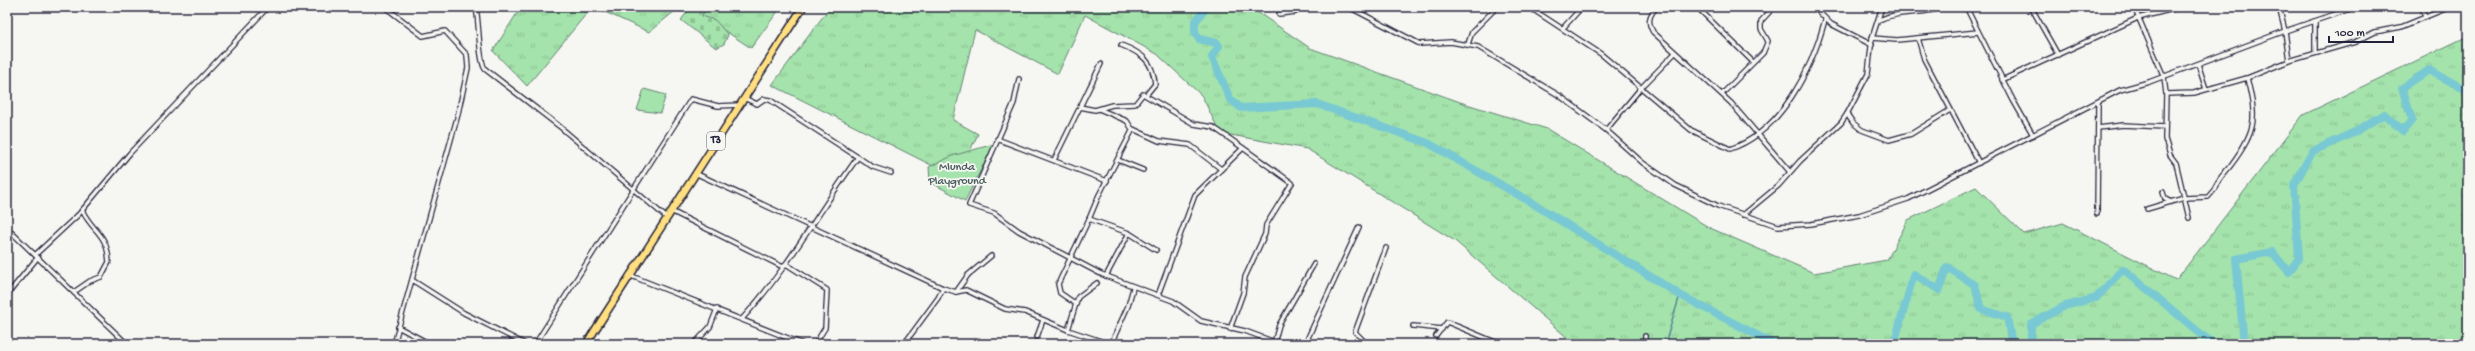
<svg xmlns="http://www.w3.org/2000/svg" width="2475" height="351" viewBox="0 0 2475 351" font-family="'Gochi Hand',sans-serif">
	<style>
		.grass { fill: url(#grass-tufts); stroke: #638273 }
		.cemetery { fill: url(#cemetery-stones); stroke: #638273 }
		.park { fill: #a4e3ab; stroke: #638273 }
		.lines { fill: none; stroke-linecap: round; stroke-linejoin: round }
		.stream { stroke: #568697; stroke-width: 1.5 }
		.river { stroke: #79c9d4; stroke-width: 8 }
		.minor-casing { stroke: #22223b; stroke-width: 6 }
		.trunk-casing { stroke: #22223b; stroke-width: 9 }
		.minor { stroke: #f6f6f2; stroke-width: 3.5 }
		.trunk { stroke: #ffdf80; stroke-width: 6 }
		.labels { text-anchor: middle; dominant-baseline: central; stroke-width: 3.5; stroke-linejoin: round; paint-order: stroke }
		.shield { fill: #f6f6f2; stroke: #626272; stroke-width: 1 }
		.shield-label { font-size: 11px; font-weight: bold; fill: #22223b }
		.park-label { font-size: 12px; fill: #495c5d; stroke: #f6f6f2 }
	</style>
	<defs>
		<pattern id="grass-tufts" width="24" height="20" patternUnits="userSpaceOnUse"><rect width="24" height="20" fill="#a4e3ab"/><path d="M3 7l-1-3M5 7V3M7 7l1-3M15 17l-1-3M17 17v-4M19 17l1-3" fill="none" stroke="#8dc294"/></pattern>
		<pattern id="cemetery-stones" width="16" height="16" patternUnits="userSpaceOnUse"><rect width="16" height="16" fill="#a4e3ab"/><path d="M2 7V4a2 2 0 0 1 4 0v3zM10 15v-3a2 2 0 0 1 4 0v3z" fill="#8dc294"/></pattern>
	</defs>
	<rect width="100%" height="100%" fill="#f6f6f2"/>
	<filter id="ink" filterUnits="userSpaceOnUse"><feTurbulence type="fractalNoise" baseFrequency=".025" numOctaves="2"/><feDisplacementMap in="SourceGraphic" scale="8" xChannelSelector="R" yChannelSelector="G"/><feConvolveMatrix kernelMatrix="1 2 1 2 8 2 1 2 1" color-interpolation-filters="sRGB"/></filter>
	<g filter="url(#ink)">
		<g class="grass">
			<polygon points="521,7 592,7 527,86 493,51"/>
			<polygon points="594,7 680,7 649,32"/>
			<polygon points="689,7 781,7 751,48"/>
			<polygon points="830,7 1250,7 1310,48 1460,102 1547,129 1710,228 1814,273 1887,260 1908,220 1976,187 2024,234 2063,223 2176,280 2303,115 2468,36 2468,344 1570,344 1570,340 1455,241 1307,149 1220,133 1202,96 1157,54 1085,15 1058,74 975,30 953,120 978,134 957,178 772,85"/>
		</g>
		<polygon class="cemetery" points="691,7 706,7 702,16 715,20 728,35 724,44 716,48 681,20"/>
		<g class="park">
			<polygon points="644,89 666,95 660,113 637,110"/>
			<polygon points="994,144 965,201 930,182 929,167 952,156"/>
		</g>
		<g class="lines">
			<polyline class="stream" points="1665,344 1680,295"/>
			<g class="river">
				<polyline points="1207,7 1195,22 1195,32 1199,39 1217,43 1219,46 1212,57 1230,99 1241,108 1317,104 1428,143 1529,201 1680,295 1774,344"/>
				<polyline points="1894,344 1914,274 1939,290 1947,267 1975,285 1981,309 2007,317 2012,344"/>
				<polyline points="2031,344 2031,324 2065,306 2096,298 2123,269 2213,344"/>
				<polyline points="2244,344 2236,259 2272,252 2289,272 2299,258 2294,185 2313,151 2355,132 2384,114 2403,131 2412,120 2402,88 2429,70 2468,91"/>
			</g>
			<g class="minor-casing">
				<g id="minor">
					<polyline points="385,7 423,36 445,31 467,55 468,68 457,118 394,344"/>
					<path d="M476,7C479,22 479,61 485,69L559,126L667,218"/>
					<polyline points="1349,7 1420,44 1451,42 1478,47 1560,96 1606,130 1643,163 1675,185 1718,206 1778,226 1811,224 1859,215 1908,199 2120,90 2149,82 2285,31 2279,7"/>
					<path d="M1529,7L1601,54L1691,130L1730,149C1782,132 1812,68 1825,20"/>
					<path d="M1657,7C1649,15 1647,22 1653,32L1731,103L1790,172"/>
					<polyline points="1697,7 1753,62"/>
					<polyline points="1814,7 1831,24 1872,45"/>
					<polyline points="1966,7 2013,100 2033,135"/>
					<polyline points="2031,7 2058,55"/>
					<polyline points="2134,7 2164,77 2166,94 2165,139 2170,155 2176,163 2189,218"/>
					<polyline points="2422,7 2425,17"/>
					<polyline points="1279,14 1296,12 1300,7"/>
					<path d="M1879,20C1900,10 1924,15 1945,7"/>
					<polyline points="2315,21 2315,51"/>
					<polyline points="1563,28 1582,7"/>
					<polyline points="1872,38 1897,40 1978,32"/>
					<polyline points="1918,38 1924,59 1979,163"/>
					<polyline points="1468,44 1472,32 1497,7"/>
					<path d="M1121,45C1142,53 1153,61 1155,84L1146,95"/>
					<polyline points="2289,61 2285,31 2356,7"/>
					<polyline points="2198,64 2206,89"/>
					<polyline points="1019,79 1014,103 969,205 994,213 1019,231 1101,274 1173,301 1201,321 1245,331 1280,344"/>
					<polyline points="2002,80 2138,18 2181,7"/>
					<polyline points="1722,94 1763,53 1768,41 1761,29 1761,21 1774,7"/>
					<polyline points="2166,94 2194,93 2247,78 2289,61 2355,42 2375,32 2401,27 2450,7"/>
					<polyline points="744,98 757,104 764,99 770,100 873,167 891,173"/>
					<polyline points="1080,107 1101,64"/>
					<polyline points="1099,109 1127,121 1132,129"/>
					<polyline points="1847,114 1853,123 1862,130 1889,140 1911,134 1950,110"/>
					<polyline points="2098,128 2123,125 2165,127"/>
					<polyline points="1606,130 1640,89 1675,53"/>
					<polyline points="997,139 1107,181"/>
					<polyline points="1054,160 1080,107 1095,110 1112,105 1135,104 1143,94 1194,124 1213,127 1243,148"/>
					<polyline points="1118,160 1143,170"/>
					<polyline points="695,173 943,288 956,292 966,290 1005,309 1025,312 1068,330 1110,344"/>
					<polyline points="2163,192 2165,199 2171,202"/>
					<path d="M2147,209L2184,198L2208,197L2214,190C2217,180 2225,173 2231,165C2257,130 2257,119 2247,78"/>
					<polyline points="671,211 783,267"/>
					<polyline points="2097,214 2098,102"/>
					<polyline points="1743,215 1778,186 1800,161 1841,123 1847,114 1868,74 1872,38 1882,7"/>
					<polyline points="1089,219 1099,195 1133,129 1159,141 1190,145 1221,169"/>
					<polyline points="7,228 127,344"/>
					<polyline points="35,255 79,214 130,153 268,7"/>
					<polyline points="786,264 827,290 825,328 815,344"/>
					<polyline points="629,275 803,344"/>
					<polyline points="1106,276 1129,233"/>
					<polyline points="412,280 464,313 525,344"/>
					<path d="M74,292L90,281L101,277L109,262C107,232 93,233 82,210"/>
					<polyline points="956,292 968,275 991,256"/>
					<polyline points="7,295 38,257"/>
					<polyline points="1158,295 1195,195 1243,148 1292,183 1266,225 1265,234 1245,277 1243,293 1230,329"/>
					<polyline points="1076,304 1060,293 1058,284 1089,219 1129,233 1156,250"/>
					<path d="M742,319C787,270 819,211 858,157"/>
					<polyline points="1413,326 1442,329"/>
					<polyline points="398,327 430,344"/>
					<polyline points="1068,330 1078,297 1097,283"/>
					<polyline points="1436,336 1447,322 1500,344"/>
					<polyline points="1037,337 1043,320"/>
					<polyline points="1274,343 1279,325 1314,264"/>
					<polyline points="535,344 691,99 718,106 740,105"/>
					<polyline points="694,344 710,327 717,309"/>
					<polyline points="904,344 938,298 943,288"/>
					<polyline points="1111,344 1128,306 1133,288"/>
					<polyline points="1305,344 1359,227"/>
					<polyline points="1367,344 1355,332 1386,248"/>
					<polyline points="1645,344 1645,336"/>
					<polyline points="2465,344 2468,336"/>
				</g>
			</g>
			<g class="trunk-casing">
				<polyline id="trunk" points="586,344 803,7"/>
			</g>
			<use href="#minor" class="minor"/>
			<use href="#trunk" class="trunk"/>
		</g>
	</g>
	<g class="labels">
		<rect class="shield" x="707" y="132" width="18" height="18" rx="3"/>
		<g class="shield-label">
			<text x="716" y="141">T3</text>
		</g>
		<g class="park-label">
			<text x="957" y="168">Mlunda<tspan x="957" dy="14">Playground</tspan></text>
		</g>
	</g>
	<rect width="2475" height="351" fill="none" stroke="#f6f6f2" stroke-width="24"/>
	<rect x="12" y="12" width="2451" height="327" fill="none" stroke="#22223b" stroke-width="1.5" filter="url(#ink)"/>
	<path d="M2329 36v6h64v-6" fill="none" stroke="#22223b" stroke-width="2"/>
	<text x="2335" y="36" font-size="12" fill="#22223b" stroke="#f6f6f2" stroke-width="3" paint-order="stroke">100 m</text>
</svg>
